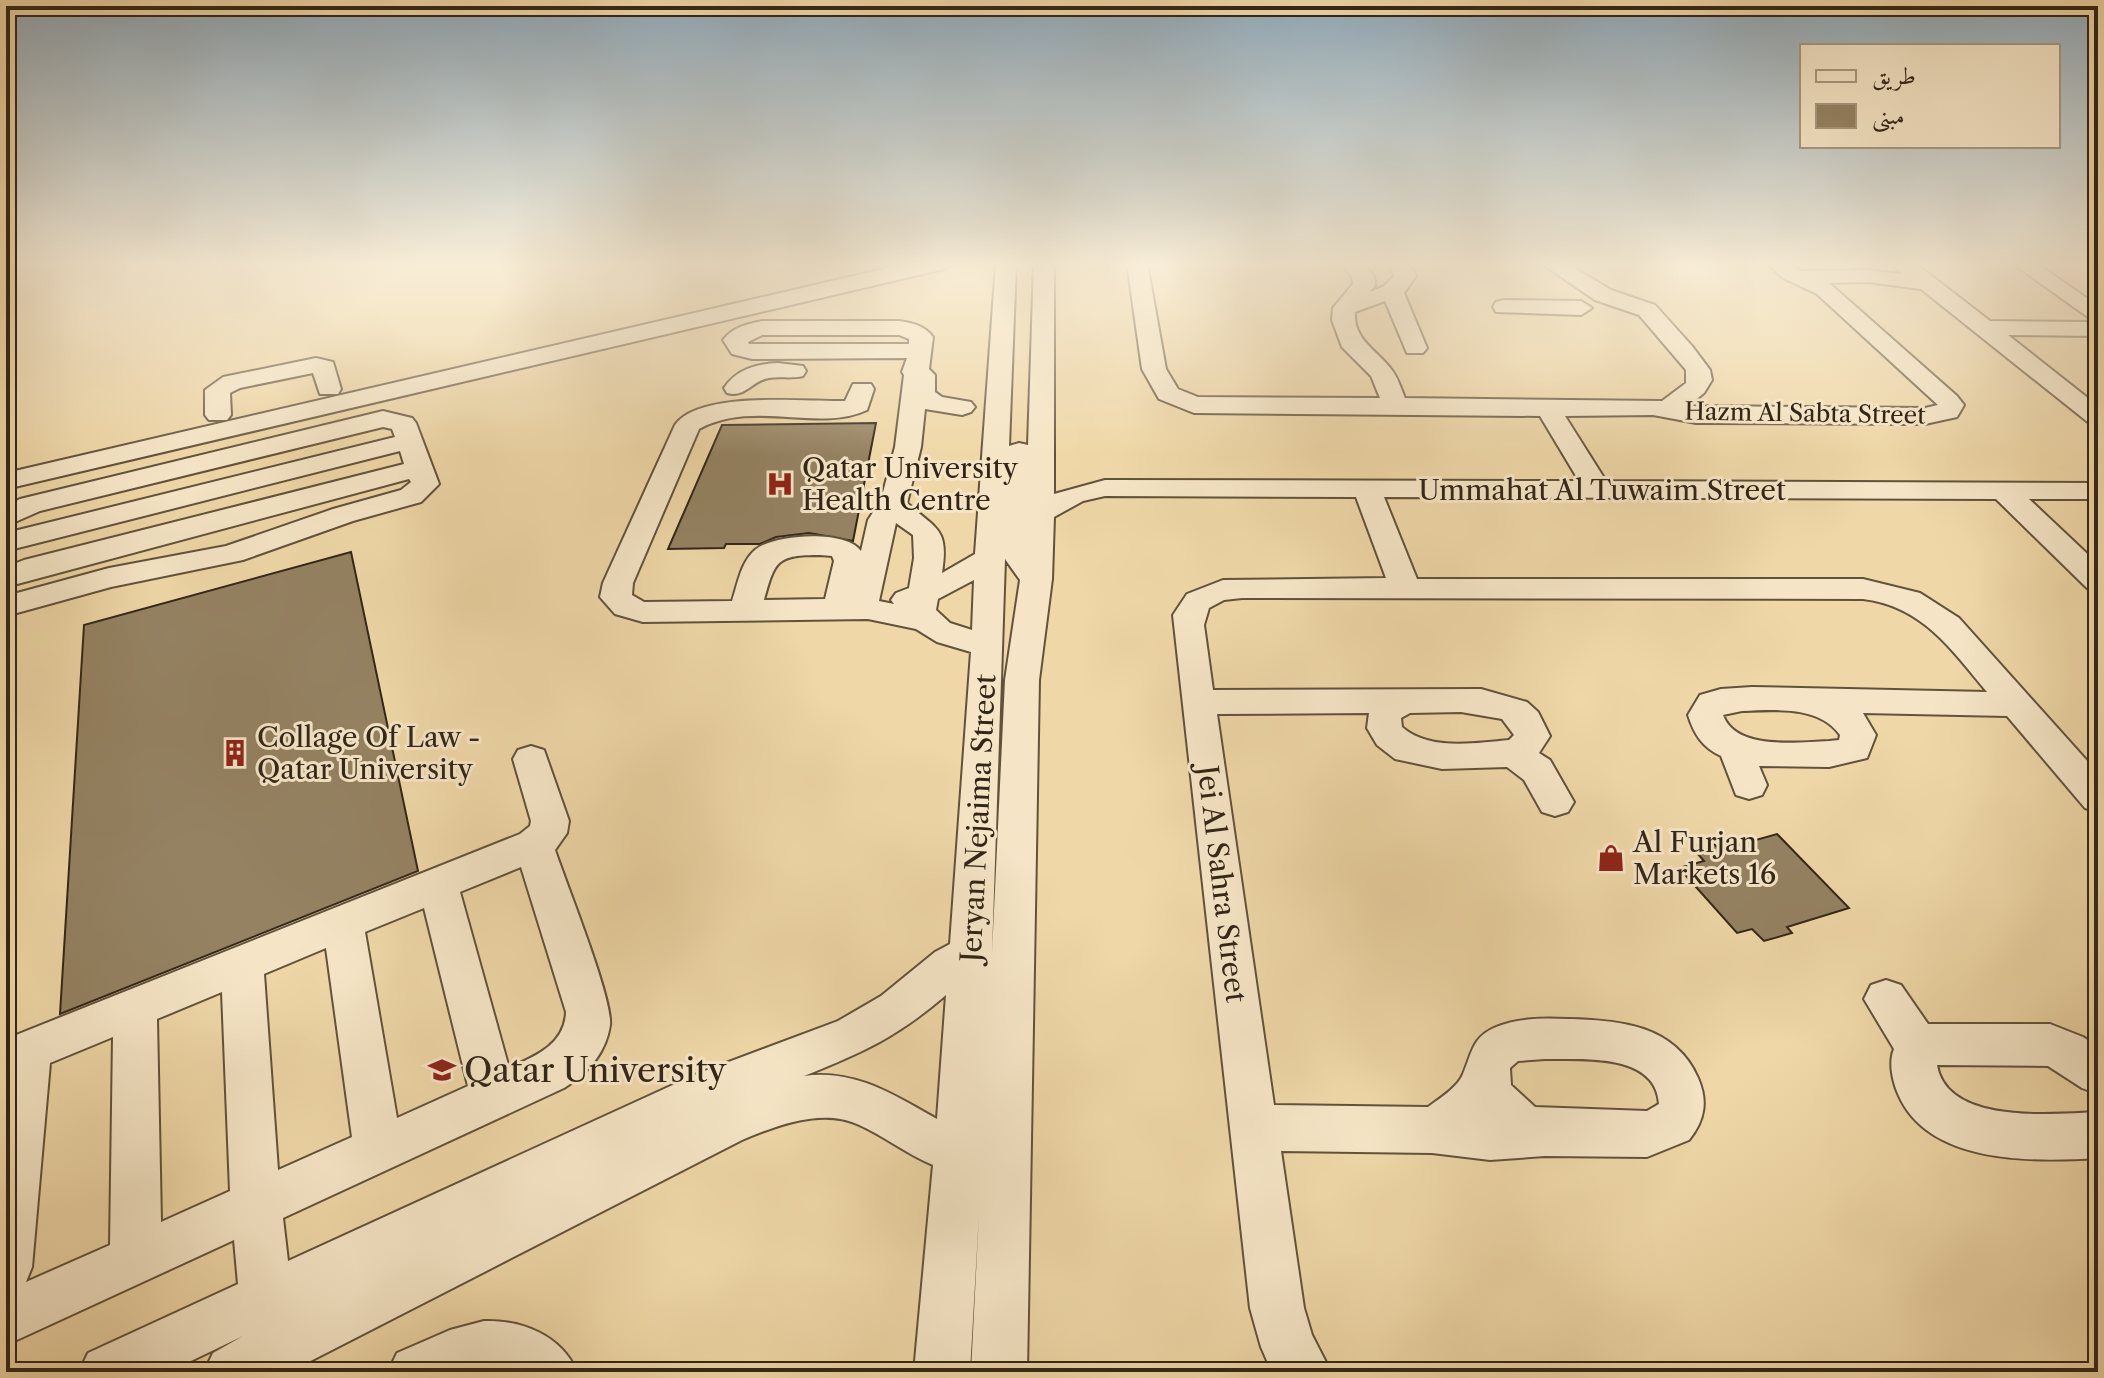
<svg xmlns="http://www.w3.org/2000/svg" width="2104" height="1378" viewBox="0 0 2104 1378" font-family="'Libre Caslon Text',Amiri,serif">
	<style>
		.building { fill: #948262; stroke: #322618; stroke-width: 2 }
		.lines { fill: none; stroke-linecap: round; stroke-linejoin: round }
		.minor-casing { stroke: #61523c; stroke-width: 4 }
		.minor { fill: #f5e5c6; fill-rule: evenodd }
		.labels { text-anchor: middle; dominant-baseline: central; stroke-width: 6; stroke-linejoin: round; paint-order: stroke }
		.far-street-label { font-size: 24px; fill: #322618; stroke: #f5e5c6 }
		.poi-label { font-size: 28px; fill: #322618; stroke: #f5e5c6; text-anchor: start }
		.street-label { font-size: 28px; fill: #322618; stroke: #f5e5c6 }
		.near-poi-label { font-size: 34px; fill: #322618; stroke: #f5e5c6; text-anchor: start }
	</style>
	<rect width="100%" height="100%" fill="#efd7a7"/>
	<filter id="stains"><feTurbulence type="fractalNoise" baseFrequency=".0025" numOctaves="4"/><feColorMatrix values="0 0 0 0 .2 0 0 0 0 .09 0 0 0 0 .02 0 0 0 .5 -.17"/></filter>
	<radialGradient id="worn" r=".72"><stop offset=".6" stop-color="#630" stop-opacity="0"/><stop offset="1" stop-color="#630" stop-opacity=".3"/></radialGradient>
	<g class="building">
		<polygon points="876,423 853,541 809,533 776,537 760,544 726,544 724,548 668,549 722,425"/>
		<polygon points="351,552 418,871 60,1014 84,625"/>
		<polygon points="1777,834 1849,908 1787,927 1792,933 1764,941 1752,929 1737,933 1679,868 1704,861 1691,846 1711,841 1720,850"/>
	</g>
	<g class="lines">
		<g class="minor-casing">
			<g id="minor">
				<polygon points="909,263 954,263 944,269 6,489 6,473"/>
				<path d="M996,263H1016L1009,446L1019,443L1028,445L1034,263H1054V494L1105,480L1579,481L1540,416L1194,413L1159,399L1142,369L1127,263H1147L1166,369L1178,389L1198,397L1380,398L1371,376L1342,347L1332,320L1333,308L1353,284L1352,277L1341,263H1363L1374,276L1375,285L1370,292L1384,286L1394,276L1388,263H1409L1416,276L1404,293L1427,348L1423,353H1407L1385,301L1355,312C1353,340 1377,350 1391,369C1398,377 1401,389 1405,398L1662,401L1686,383V370L1639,315L1595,300L1541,263H1566L1611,290L1655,305L1692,346L1710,370L1712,380L1704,393L1688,406L1925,408L1938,405L1817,294L1783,278L1767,263H1790L1800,271L1868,270L1902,274L1892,263H1915L1990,321L2095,322L2012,263H2036L2098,306V336L2008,335L2098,406V426L2089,423L1921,289L1868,282L1829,283L1957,396L1964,405L1957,417L1925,424L1696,423L1653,415L1565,416L1606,481L2098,483V499H2029L2098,564V591L2087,588L1996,499L1384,497L1417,579H1863L1920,593L1959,618L2098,773V812L2085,808L2007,716L1863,713L1876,735L1867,758L1829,767L1759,766L1767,785L1762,795L1749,799L1736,795L1721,756C1702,747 1694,734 1688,715L1700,695L1721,689L1752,687L1987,692C1951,649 1922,606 1863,599L1242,598L1224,600L1209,608L1204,625L1213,690L1481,689L1527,702L1538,712L1550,736L1539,753L1550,760L1574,802L1568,812L1555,816L1542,812L1524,780L1507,767L1442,769L1395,759L1377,745L1367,728L1369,713L1217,714L1274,1105L1428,1107C1439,1099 1458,1087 1463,1074C1472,1053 1472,1037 1496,1027C1519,1018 1543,1018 1568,1019C1619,1020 1675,1025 1698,1078C1708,1101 1705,1120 1689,1140L1647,1157L1545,1156L1490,1160L1432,1153L1281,1151L1304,1308L1312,1335L1331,1372H1272L1261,1347L1250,1308L1173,615L1187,594L1223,580L1386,578L1356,497L1105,496L1083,501L1054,517L1052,579L1039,680L1027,1372H971L979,1214L970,1372H914L933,1165C906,1154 883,1135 857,1124C821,1108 775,1126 742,1140L291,1371L204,1372L213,1353L243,1336L168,1372H79L88,1353L238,1284L234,1240L6,1345V1039L520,834L530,826L531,821L513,759L518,750L531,746L544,750L569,821L567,833L555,850C566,883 613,999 610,1025C606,1053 587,1074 564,1088L283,1218L288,1261L699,1073L838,1021L881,996L935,952L950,944L971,652L937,642L916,629L868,619L643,622L615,614L600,597L603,583L675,425C699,390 806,402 845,401L853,384H871L874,389L867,410C817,433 754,399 699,429L633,583L632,595L644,602L732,601C738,583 741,562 755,550C773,534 846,529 861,551L868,520L881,500L895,447L904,375L902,372L907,358L752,359L732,354L723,340C733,327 747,324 762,321H899C912,323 924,325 933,337L929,369L935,375V392L942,397L971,402L975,407L971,412L962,415L925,409L921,447L907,503C937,530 949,528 942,573L975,554ZM762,335H899L909,339V344H749L748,342ZM896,523L913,535L914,558L909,588L896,593L891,600L894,604L879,601ZM820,555L832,556L834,561L825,599L764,600C775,560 777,555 820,555ZM1005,559L1020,580L1005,680L992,953ZM974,580L972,630L950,623L936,610L938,599ZM1742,711C1774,710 1819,705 1840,735L1839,740L1829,741C1798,742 1736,751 1723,715ZM1461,712L1502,719L1514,735L1509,740C1475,743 1429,751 1402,727L1401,718L1410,713ZM521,867L566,1012C565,1044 536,1056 509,1068L460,892ZM424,908L468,1086L397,1118L365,932ZM326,948L352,1137L278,1170L264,974ZM222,992L230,1191L161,1222L157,1019ZM946,995L937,1119C894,1095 855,1069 804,1076C864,1052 897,1037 946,995ZM113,1037L110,1245L26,1282L32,1267L50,1063ZM1545,1059C1581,1060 1656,1052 1659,1104L1647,1111L1535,1107L1511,1085L1510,1068L1518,1061Z"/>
				<polygon points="1504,300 1581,301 1592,308 1581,315 1496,312 1493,307 1496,302"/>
				<polygon points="316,358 333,362 341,389 338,394 320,394 313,373 240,388 230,393 231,415 227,420 209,420 205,415 205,390 223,377"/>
				<path d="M778,363L803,366L806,371L803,376C791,379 780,376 769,378C751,381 746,398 727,393L724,388C737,369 756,364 778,363Z"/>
				<polygon points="383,411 412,418 416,423 439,484 421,502 353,521 243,560 111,587 6,616 6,596 109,568 226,546 333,509 401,490 411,482 409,479 6,587 6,567 24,560 404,464 400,451 6,551 6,533 395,437 392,429 383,427 40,511 6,526 6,506 20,499"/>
				<path d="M1886,980L1901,985L1928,1024H2050L2083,1037L2098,1047V1094L2082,1088L2048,1066L1937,1065C1947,1125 2053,1114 2098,1112V1158C2035,1162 1930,1165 1899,1096C1893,1083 1888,1063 1894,1049L1864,999L1871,985Z"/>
				<path d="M484,1321C522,1320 561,1335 577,1372H388L397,1353L450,1330Z"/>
			</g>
		</g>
		<use href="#minor" class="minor"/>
	</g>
	<linearGradient id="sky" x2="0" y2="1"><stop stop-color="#91aaba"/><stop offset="0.58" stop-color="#f8edd7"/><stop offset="1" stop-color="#f8edd7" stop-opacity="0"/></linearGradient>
	<rect width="2104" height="456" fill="url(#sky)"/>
	<defs>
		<g id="hospital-bare" transform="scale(2.16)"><path d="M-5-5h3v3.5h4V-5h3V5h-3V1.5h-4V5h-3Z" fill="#8f2418" stroke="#f5e5c6" stroke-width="2.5" paint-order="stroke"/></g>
		<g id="building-bare" transform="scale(2.16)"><path d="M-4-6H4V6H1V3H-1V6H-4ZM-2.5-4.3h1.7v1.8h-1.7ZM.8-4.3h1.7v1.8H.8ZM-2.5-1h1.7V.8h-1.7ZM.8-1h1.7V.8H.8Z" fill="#8f2418" stroke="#f5e5c6" stroke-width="2.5" paint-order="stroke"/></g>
		<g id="shop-bare" transform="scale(2.16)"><path d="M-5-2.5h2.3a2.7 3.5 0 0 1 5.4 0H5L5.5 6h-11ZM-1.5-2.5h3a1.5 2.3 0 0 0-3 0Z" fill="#8f2418" stroke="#f5e5c6" stroke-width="2.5" paint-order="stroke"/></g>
		<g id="university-bare" transform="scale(2.16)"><path d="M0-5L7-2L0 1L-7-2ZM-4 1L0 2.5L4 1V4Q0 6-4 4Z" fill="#8f2418" stroke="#f5e5c6" stroke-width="2.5" paint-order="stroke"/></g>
	</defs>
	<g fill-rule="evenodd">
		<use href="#hospital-bare" x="780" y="484"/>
		<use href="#building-bare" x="235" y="753"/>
		<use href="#shop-bare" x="1611" y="858"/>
		<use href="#university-bare" x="442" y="1070"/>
	</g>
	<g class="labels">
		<g class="far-street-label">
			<text transform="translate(1805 413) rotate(1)">Hazm Al Sabta Street</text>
		</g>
		<g class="poi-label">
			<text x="802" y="468">Qatar University<tspan x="802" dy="32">Health Centre</tspan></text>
			<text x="257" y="737">Collage Of Law -<tspan x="257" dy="32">Qatar University</tspan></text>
			<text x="1633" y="842">Al Furjan<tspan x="1633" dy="32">Markets 16</tspan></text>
		</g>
		<g class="street-label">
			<text x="1602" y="490">Ummahat Al Tuwaim Street</text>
			<text transform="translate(978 818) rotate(-87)">Jeryan Nejaima Street</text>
			<text transform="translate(1222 884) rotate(83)">Jei Al Sahra Street</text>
		</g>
		<g class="near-poi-label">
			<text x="464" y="1070">Qatar University</text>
		</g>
	</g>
	<rect width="2104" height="1378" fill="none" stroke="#efd7a7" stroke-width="32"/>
	<rect x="8" y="8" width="2088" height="1362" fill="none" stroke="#322618" stroke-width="4"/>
	<rect x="16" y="16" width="2072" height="1346" fill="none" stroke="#322618" stroke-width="2"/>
	<rect x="1800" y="44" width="260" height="104" fill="#f5e5c6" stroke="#a79980" stroke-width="2"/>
	<rect x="1816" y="70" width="40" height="12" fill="#f5e5c6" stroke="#a79980" stroke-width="2"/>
	<text x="1872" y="84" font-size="24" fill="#322618">طريق</text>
	<rect x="1816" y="104" width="40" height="24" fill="#948262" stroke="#a79980" stroke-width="2"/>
	<text x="1872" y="124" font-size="24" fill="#322618">مبنى</text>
	<rect width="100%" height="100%" filter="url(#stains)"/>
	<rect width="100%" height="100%" fill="url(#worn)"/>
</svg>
